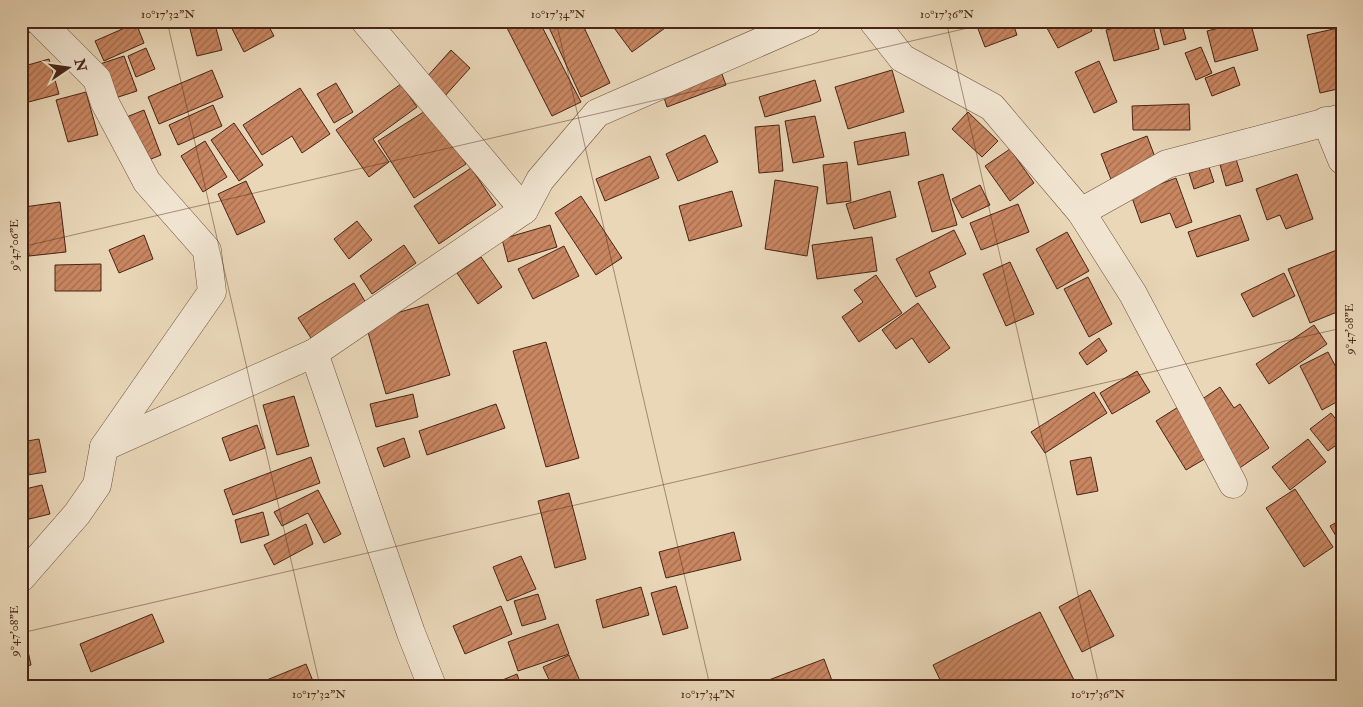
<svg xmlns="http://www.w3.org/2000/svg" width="1363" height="707" viewBox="0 0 1363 707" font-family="'IM FELL Double Pica',serif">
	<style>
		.building { fill: url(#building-hatch); stroke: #492517 }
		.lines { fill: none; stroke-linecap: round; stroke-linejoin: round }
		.minor-casing { stroke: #71523f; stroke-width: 29 }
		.minor { stroke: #f1e5d1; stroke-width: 28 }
		.ticks { fill: none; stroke: #492517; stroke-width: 1; stroke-opacity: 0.45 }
		.neatline { fill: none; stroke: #492517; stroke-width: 2 }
		.ticks-label { font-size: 12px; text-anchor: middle; fill: #492517 }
	</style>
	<defs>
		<pattern id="building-hatch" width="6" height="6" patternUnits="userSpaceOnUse" patternTransform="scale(1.25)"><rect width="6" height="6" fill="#c88661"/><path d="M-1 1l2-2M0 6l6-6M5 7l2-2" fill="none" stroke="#a46d4f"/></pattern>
	</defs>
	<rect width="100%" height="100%" fill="#e9d7b8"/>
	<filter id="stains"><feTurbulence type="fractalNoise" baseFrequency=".004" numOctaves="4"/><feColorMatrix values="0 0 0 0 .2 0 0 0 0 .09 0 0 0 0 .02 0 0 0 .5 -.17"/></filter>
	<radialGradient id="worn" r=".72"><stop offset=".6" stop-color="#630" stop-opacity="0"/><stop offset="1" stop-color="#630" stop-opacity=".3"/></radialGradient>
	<g class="building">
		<polygon points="21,21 30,21 33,31 21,35"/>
		<polygon points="188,21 214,21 222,50 197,56"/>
		<polygon points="228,21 266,21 274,36 244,52"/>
		<polygon points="510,21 539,21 581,102 552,116 505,24"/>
		<polygon points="546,21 581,21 610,83 581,97"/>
		<polygon points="609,21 671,21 672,23 632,52"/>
		<polygon points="975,21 1012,21 1017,35 985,47"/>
		<polygon points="1043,21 1088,21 1092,31 1058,48"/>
		<polygon points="1098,21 1118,21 1101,29"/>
		<polygon points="1141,21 1152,21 1159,49 1114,61 1106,30"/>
		<polygon points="1158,21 1181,21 1186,39 1164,45"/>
		<polygon points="1246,21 1250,21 1258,50 1215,62 1207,31"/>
		<polygon points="136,23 144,43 104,61 95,41"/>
		<polygon points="1338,28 1342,45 1342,88 1320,93 1307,35"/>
		<polygon points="1201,47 1212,73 1196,80 1185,53"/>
		<polygon points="146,48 155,69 136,77 128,56"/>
		<polygon points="451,50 470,68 444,97 425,79"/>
		<polygon points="124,56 137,91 109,100 97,65"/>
		<polygon points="49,59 59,94 21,104 21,67"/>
		<polygon points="1099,61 1117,102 1094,113 1075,72"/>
		<polygon points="719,66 726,85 667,107 661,88"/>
		<polygon points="1234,67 1240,85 1212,96 1205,78"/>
		<polygon points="212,70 223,97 159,124 148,97"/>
		<polygon points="892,70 904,112 848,129 835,87"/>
		<polygon points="815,80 821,101 765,117 759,97"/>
		<polygon points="336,83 353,112 334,123 317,94"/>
		<polygon points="401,84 417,107 373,139 389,162 369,177 336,130"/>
		<polygon points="300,88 330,134 302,153 292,136 262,155 243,125"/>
		<polygon points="86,92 98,135 68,142 56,100"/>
		<polygon points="1189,104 1190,130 1133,130 1132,106"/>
		<polygon points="213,105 222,126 178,145 169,125"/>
		<polygon points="430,108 466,164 414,198 378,141"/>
		<polygon points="144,110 161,155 141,163 124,118"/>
		<polygon points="968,112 998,141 982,157 952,129"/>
		<polygon points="815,116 824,157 793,163 785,121"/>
		<polygon points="234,123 263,165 239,181 211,140"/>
		<polygon points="779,125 783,171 759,173 755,127"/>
		<polygon points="905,132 909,155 858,165 854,142"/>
		<polygon points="705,135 718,162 678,181 666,154"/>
		<polygon points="1147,136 1158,165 1112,182 1101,154"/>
		<polygon points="205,141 227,177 203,192 181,156"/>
		<polygon points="1010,149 1034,183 1010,201 985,166"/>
		<polygon points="650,156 659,178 605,201 596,179"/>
		<polygon points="1235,156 1243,181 1226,186 1219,161"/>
		<polygon points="847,162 851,201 827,204 823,165"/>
		<polygon points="1209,167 1214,182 1194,189 1189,173"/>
		<polygon points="471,168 496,205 439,244 414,206"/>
		<polygon points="943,174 957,225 932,232 918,182"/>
		<polygon points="1297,174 1313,219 1286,229 1280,215 1267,220 1256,189"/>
		<polygon points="1176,178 1192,222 1176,228 1170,213 1141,223 1131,195"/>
		<polygon points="775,180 818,187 807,256 765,249"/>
		<polygon points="246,181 265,222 237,235 218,194"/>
		<polygon points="980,185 990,205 962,218 952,199"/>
		<polygon points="732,191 742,226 689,241 679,206"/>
		<polygon points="890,191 896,217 854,229 846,204"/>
		<polygon points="581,196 622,258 596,275 555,213"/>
		<polygon points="60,202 66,252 29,256 24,207"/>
		<polygon points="1018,204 1029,232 981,250 970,223"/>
		<polygon points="1240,215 1249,240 1197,257 1188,232"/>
		<polygon points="357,221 372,240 349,259 334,239"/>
		<polygon points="550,225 557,247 508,262 502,239"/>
		<polygon points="954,230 966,254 929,272 936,287 916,297 896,259"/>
		<polygon points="1067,232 1089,271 1057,289 1036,249"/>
		<polygon points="144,235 153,259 119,273 109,250"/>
		<polygon points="872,237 877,271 817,279 812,245"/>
		<polygon points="404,245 416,263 372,294 360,276"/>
		<polygon points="564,246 579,276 533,299 518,269"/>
		<polygon points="1342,248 1342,310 1310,323 1288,269"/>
		<polygon points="481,257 502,287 478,304 457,273"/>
		<polygon points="1010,262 1034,314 1006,326 983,274"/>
		<polygon points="101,264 101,291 55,291 55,265"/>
		<polygon points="1284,273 1295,296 1253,317 1241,294"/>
		<polygon points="876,275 902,313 859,342 842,317 863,302 854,290"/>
		<polygon points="1088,277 1112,324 1089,337 1064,289"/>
		<polygon points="354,283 366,303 311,338 298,318"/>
		<polygon points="918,303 950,348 929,363 912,338 896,349 882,330"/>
		<polygon points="428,304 450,375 386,394 365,322"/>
		<polygon points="1314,325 1327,344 1269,384 1256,364"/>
		<polygon points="1099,338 1107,351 1087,365 1079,353"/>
		<polygon points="546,342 579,458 546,467 513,351"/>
		<polygon points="1328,352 1342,379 1342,399 1322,410 1300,366"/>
		<polygon points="1137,371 1150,392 1112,414 1100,393"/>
		<polygon points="1220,387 1234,408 1240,404 1269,448 1238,469 1195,404"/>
		<polygon points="1094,392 1107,413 1045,453 1031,432"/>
		<polygon points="413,394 418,417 376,427 370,404"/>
		<polygon points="294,396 309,446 277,455 263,405"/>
		<polygon points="496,404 505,428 427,455 419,431"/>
		<polygon points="1183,404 1213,454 1186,470 1156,421"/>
		<polygon points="1331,413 1342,427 1342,441 1328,451 1310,429"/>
		<polygon points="257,425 265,448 230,461 222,438"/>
		<polygon points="404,438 410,457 384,467 377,448"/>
		<polygon points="39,439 46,472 21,476 21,442"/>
		<polygon points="1308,439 1326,462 1290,490 1272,467"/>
		<polygon points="311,457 320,483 233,515 224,490"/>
		<polygon points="1091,457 1098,491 1077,495 1070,461"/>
		<polygon points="42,485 50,514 21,521 21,490"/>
		<polygon points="1295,489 1333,547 1304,567 1266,508"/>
		<polygon points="318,490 341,534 324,543 308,513 282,526 274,512"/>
		<polygon points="569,493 586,559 555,568 538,501"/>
		<polygon points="263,512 269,535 241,543 235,520"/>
		<polygon points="1342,519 1342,546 1330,526"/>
		<polygon points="306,524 313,544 274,565 264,545"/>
		<polygon points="734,532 741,560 666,578 659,552"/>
		<polygon points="521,556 536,589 507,601 493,567"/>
		<polygon points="676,586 688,628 663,635 651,593"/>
		<polygon points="641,587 649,615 603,628 596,600"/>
		<polygon points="1090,590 1114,636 1082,652 1059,607"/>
		<polygon points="538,594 546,619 522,626 514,601"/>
		<polygon points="501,606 512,634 465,654 453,626"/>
		<polygon points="1040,612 1075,682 1067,686 943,686 933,665"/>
		<polygon points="152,614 164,642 91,672 80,644"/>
		<polygon points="21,619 31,665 21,667"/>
		<polygon points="558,624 569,654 518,671 508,642"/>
		<polygon points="569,655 582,686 552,686 543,667"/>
		<polygon points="824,659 834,686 753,686"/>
		<polygon points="306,664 315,686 252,686"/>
		<polygon points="517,674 521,686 488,686"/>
		<polygon points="1126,679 1132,686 1118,686"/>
	</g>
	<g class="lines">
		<g class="minor-casing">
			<g id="minor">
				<polyline points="365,21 524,210"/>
				<polyline points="873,21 902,58 992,107 1081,212 1133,294 1233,484"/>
				<polyline points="1326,121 1342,160"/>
				<polyline points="1081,212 1167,164 1342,118"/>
				<polyline points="314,353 411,633 432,686"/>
				<polyline points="104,447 314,353 524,210 540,180 597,113 808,21"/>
				<polyline points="21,578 77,514 97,485 104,447 212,292 207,250 147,182 105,103 97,79 39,21"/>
			</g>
		</g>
		<use href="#minor" class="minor"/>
	</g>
	<path class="ticks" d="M167,21L320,686M556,21L710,686M946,21L1099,686M1336,21L1342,48M21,247L998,21M21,633L1342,328"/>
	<rect width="1363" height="707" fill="none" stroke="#e9d7b8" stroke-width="55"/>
	<g transform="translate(68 68) rotate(77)" stroke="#f1e5d1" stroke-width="4" paint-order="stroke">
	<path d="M0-4L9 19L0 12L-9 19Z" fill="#492517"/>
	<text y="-8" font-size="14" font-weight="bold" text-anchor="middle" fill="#492517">N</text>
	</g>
	<rect x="28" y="28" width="1308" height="652" class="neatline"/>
	<g class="ticks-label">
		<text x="168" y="18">10°17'32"N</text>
		<text x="558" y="18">10°17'34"N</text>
		<text x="947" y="18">10°17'36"N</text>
		<text transform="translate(14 245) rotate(-90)" y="4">9°47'06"E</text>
		<text transform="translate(1349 329) rotate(-90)" y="4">9°47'08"E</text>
		<text transform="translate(14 631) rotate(-90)" y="4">9°47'08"E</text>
		<text x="319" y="698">10°17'32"N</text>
		<text x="708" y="698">10°17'34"N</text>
		<text x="1098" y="698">10°17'36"N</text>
	</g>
	<rect width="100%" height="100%" filter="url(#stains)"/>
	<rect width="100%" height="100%" fill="url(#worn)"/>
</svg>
